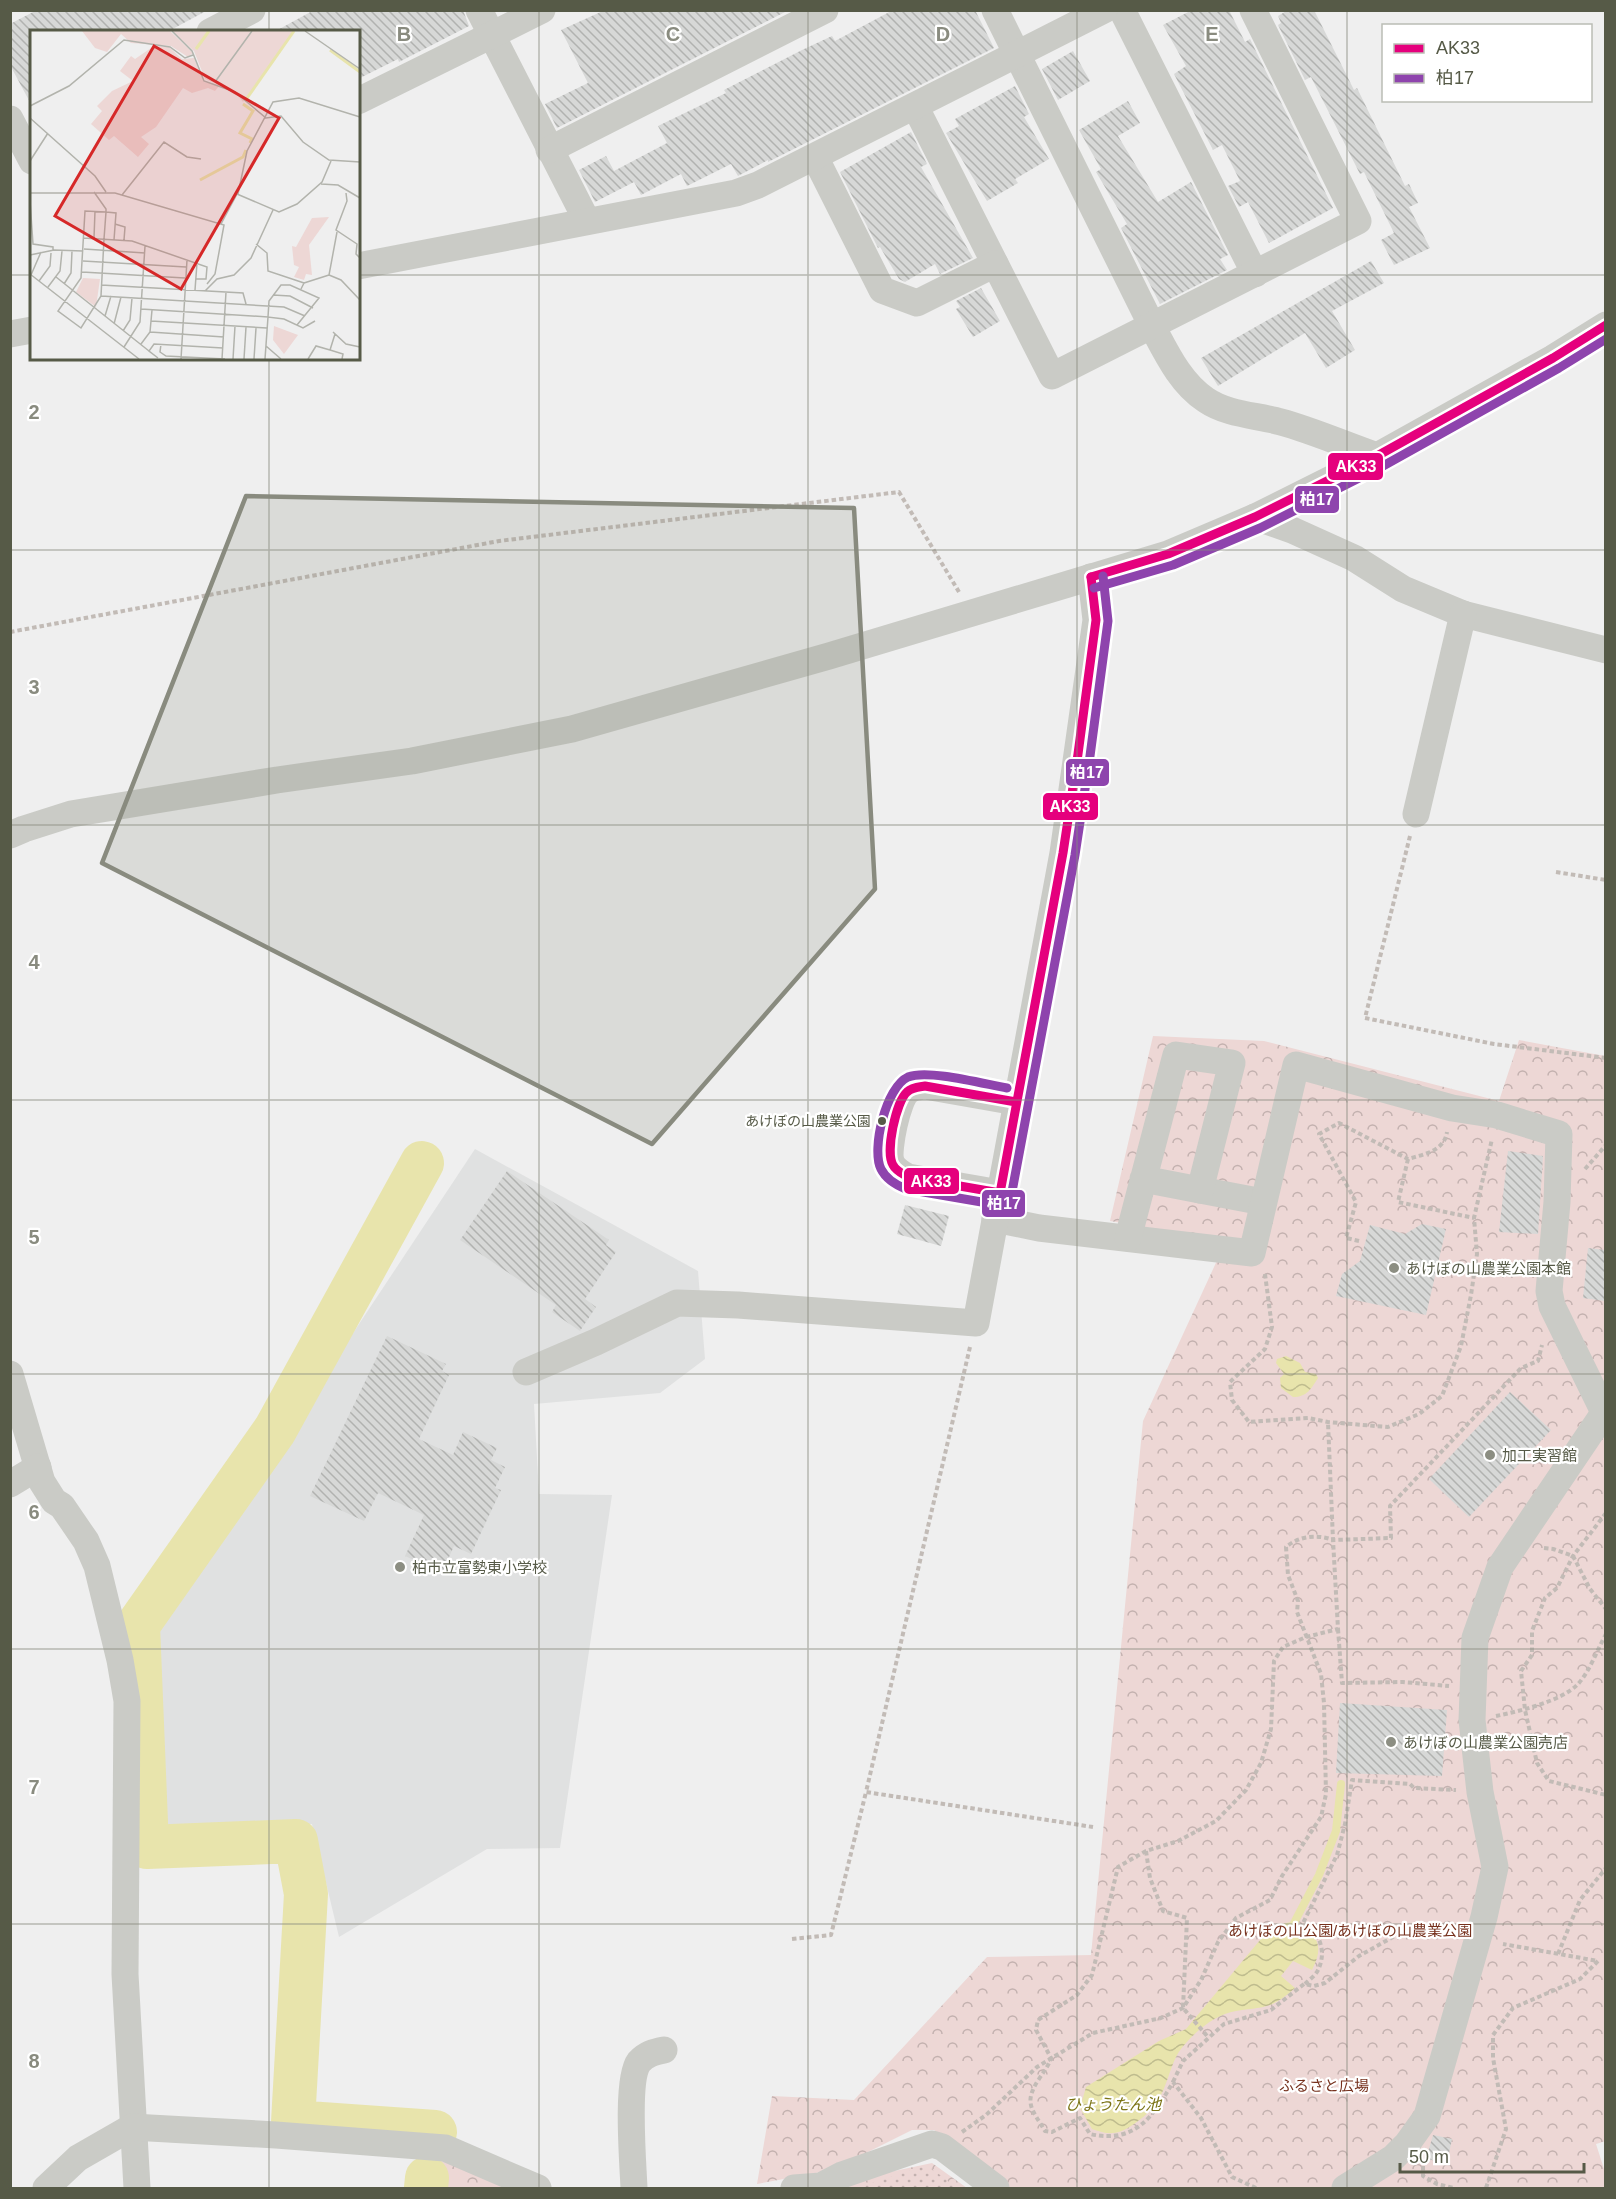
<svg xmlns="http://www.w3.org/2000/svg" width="1616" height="2199" viewBox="0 0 1616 2199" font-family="Helvetica,'Noto Sans JP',sans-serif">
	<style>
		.education { fill: #e0e1e1 }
		.park { fill: url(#park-crowns) }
		.garden { fill: url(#garden-dots) }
		.water { fill: url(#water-waves) }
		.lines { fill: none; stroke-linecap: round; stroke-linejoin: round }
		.stream { stroke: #e8e4ac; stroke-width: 8 }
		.river { stroke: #e8e4ac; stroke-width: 44 }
		.building { fill: url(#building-back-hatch) }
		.path { stroke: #c2bbb6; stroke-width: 4; stroke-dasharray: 4.5 3; stroke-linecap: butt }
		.minor { stroke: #cacbc6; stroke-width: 27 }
		.bus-1-casing { stroke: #fff; stroke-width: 14 }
		.bus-2-casing { stroke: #fff; stroke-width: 14 }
		.bus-1 { stroke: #e5007d; stroke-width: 9 }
		.bus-2 { stroke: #8e44ad; stroke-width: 9 }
		.marked { fill: #898b7f; fill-opacity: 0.2; stroke: #898b7f; stroke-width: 4.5; stroke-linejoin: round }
		.grid { fill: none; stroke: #898b7f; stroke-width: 1.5; stroke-opacity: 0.55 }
		.bus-dot { fill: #565a47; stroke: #fff; stroke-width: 2 }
		.poi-dot { fill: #8c8e82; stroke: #fff; stroke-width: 2 }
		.labels { text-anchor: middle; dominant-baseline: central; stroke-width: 4.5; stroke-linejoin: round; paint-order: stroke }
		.bus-label { font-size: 14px; fill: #565a47; stroke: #fff; text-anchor: end }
		.poi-label { font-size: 15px; fill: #565a47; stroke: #fff; text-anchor: start }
		.park-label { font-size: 15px; fill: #76311d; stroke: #fff }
		.water-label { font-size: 16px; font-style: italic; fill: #7b7415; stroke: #fff }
		.inset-river { fill: none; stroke: #e8e4ac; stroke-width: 3 }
		.inset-road { fill: none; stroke: #b2b3ac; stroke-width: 1.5 }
		.view { fill: #d62828; fill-opacity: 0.15; stroke: #d62828; stroke-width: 3 }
		.inset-edge { fill: none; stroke: #565a47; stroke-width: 3 }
		.grid-label { font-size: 20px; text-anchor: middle; font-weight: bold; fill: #898b7f; stroke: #fff; stroke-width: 4.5; stroke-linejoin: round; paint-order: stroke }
		.line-badge { stroke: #fff; stroke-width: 2 }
		.badge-label { font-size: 16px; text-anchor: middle; font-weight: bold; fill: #fff }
	</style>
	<defs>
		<pattern id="park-crowns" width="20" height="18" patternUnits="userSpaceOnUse" patternTransform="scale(1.5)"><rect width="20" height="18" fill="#edd7d5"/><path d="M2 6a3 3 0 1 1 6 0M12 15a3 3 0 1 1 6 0" fill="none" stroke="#c3b1af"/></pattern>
		<pattern id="garden-dots" width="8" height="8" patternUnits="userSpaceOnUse" patternTransform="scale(1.5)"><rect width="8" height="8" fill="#edd7d5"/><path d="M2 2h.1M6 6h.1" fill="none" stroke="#c3b1af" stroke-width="1.8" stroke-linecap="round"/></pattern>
		<pattern id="water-waves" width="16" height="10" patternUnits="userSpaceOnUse" patternTransform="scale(1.5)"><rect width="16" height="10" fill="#e8e4ac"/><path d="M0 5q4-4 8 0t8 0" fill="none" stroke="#bfbc8e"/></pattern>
		<pattern id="building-back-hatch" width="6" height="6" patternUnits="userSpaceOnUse" patternTransform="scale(1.5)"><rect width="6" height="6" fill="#d7d8d7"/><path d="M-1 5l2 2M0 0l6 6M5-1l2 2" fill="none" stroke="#b1b2b0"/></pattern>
	</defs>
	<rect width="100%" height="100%" fill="#efefef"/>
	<polygon class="education" points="475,1149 698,1271 705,1359 660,1393 534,1404 539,1494 612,1495 560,1848 487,1849 339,1937 312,1824 154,1827 151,1638"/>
	<g class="park">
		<polygon points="1153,1036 1264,1041 1499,1101 1519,1040 1605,1056 1606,2141 1596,2144 1605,2172 1605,2188 1003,2188 950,2140 934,2130 912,2130 832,2170 757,2184 772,2096 854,2100 987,1957 1091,1955 1143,1421 1226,1241 1110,1221"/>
		<polygon points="441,2156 539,2188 438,2188"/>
		<polygon points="932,2163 967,2188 831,2188 857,2179"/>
	</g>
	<polygon class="garden" points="927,2165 957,2188 856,2188"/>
	<g class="water">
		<path d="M1286,1356L1300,1363L1305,1372L1316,1374L1318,1378C1311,1389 1307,1397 1293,1397L1281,1388L1280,1378L1284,1374L1276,1363L1277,1359Z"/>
		<path d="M1291,1922C1318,1933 1325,1945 1312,1970L1293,1961L1281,1976L1295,1988C1270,2010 1266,2006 1236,2011C1217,2014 1198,2029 1186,2043C1171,2058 1170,2079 1160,2097C1154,2109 1143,2118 1131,2126C1117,2135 1108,2135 1092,2129L1080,2108L1086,2087L1159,2041L1186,2029L1265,1934L1277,1925Z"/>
	</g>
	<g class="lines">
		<polyline class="stream" points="1294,1923 1319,1875 1336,1831 1341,1784"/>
		<g class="river">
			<polyline points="422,1163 275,1430 138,1625 147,1847 296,1841 306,1894 293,2122 435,2132"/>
			<polyline points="426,2188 427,2178"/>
		</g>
	</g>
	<g class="building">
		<polygon points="37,10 208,10 167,32 32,32 32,106 10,65 10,24"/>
		<polygon points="314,10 463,10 469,26 399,62 398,59 358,79 358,32 274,32"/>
		<polygon points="605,10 789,10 557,128 545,104 588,83 561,30"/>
		<polygon points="893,10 975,10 994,48 768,162 768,160 738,176 731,164 687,186 681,174 641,195 634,182 595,202 579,170 606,156 614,171 667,143 658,126 726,93 724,90 802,50 832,36 835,41"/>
		<polygon points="1192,10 1229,10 1245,42 1250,39 1333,208 1269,243 1248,202 1239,207 1228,186 1240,181 1222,145 1213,150 1174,74 1186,66 1163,25"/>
		<polygon points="1288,10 1314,10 1354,90 1357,88 1405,186 1409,184 1418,203 1409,207 1430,248 1394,265 1381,240 1394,233 1364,172 1360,174 1311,77 1305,80 1278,25 1281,23 1278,16"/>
		<polygon points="1073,51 1090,81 1058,100 1042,69"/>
		<polygon points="1015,86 1029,114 1024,117 1049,159 1015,179 1018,183 987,201 946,133 959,126 955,119"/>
		<polygon points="1128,101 1140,123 1118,136 1158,202 1191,182 1228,255 1220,259 1227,270 1160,304 1121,228 1127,224 1096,172 1101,169 1079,130"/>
		<polygon points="911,132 927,164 921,167 973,258 940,274 935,264 905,282 899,279 880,247 878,248 840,172"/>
		<polygon points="1371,261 1384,283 1332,311 1355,350 1326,368 1305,333 1218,386 1201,358"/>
		<polygon points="981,288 1000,321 973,337 956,309 960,307 956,301"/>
		<polygon points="1508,1151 1543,1156 1538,1234 1499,1232"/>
		<polygon points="507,1171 609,1240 606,1245 616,1252 585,1299 596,1307 580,1331 552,1312 556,1305 460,1240"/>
		<polygon points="905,1205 949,1216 941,1246 897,1234"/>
		<polygon points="1422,1224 1446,1229 1426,1315 1336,1296 1342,1274 1360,1261 1370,1225 1405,1234"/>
		<polygon points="1588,1248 1605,1250 1605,1301 1583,1298"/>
		<polygon points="387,1336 446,1364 442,1371 449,1375 419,1439 453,1455 463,1432 497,1448 491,1460 505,1467 495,1488 501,1490 471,1554 454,1546 442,1573 405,1556 424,1515 378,1493 364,1521 310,1496"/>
		<polygon points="1510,1392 1551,1430 1469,1517 1429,1479"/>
		<polygon points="1340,1703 1447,1710 1442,1776 1336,1773"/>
		<polygon points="1433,2135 1452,2139 1447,2163 1426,2159"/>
	</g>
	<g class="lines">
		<g class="path">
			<polyline points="10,632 499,541 899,492 959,592"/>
			<polyline points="1410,836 1365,1018 1494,1044 1606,1058"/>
			<polyline points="1556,872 1606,880"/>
			<polyline points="1408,1159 1398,1202 1474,1218"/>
			<polyline points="1585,1169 1606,1145"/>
			<path d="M1359,1241L1346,1238L1356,1202L1319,1134L1339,1123L1408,1159C1425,1154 1444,1151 1447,1132"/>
			<polyline points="1265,1274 1272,1327 1265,1349 1230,1382 1232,1400 1249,1422 1308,1418 1328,1422 1388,1427 1419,1414 1442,1396 1461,1346 1471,1295 1477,1254 1474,1218 1492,1139"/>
			<polyline points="970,1347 866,1792 1093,1827"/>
			<polyline points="1606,1513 1573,1556 1557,1588 1545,1598 1532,1631 1532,1655 1521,1671 1525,1710 1537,1763 1549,1781 1606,1795"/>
			<polyline points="1544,1548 1553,1549 1573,1556 1590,1589 1606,1609"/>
			<polyline points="1338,1629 1342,1683 1403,1682 1449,1686"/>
			<path d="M1496,1716C1520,1711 1562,1701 1578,1684C1590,1671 1597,1650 1606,1634"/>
			<polyline points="1146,1851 1150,1878 1163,1911 1187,1918 1183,2008 1208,2037"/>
			<polyline points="792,1939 831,1935 866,1792"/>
			<polyline points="1558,1954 1580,1900 1606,1868"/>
			<path d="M1305,1984C1309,1980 1316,1975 1318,1970C1327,1952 1320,1932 1303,1923L1337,1855L1345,1824L1352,1780L1410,1784L1414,1788L1456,1790"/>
			<polyline points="1173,2082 1183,2061 1224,2024 1271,2010 1304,1984 1314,1986 1325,1983 1359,1956 1393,1937 1411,1931 1454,1929"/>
			<path d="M962,2132L986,2115L1037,2067L1093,2033L1161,2018L1183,2008L1201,1980L1218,1942L1236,1918L1270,1900L1282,1876L1321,1817L1326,1794L1324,1703L1321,1674L1297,1612L1298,1601L1288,1575L1286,1547C1299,1536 1317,1534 1333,1540L1328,1422"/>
			<polyline points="1423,2166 1423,2176 1437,2184 1454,2188"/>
			<path d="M1256,2188L1232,2177L1201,2118L1173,2082C1153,2117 1135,2144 1090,2134L1080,2118L1052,2132L1045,2131C1032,2109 1023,2103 1039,2079C1044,2071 1048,2067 1051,2058L1036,2030L1038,2020L1077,1995L1092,1975L1118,1867L1146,1851L1178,1841L1216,1821L1246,1790L1261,1763L1271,1729L1274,1661L1283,1647L1306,1637L1338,1629L1333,1540L1391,1538L1390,1506L1521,1368L1538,1361L1542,1345"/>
			<polyline points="1486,2188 1506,2129 1493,2058 1493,2035 1513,2008 1580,1979 1598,1961 1503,1944"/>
		</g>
		<g class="minor">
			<polyline points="479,10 587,221"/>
			<path d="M995,10L1152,326C1166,352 1180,383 1206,400C1228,415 1257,415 1281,422C1314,431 1345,445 1377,456"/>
			<polyline points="1122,10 1255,274"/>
			<polyline points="210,32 252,10"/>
			<polyline points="358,101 542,10"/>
			<polyline points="915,106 1052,376 1358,221 1253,10"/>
			<polyline points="10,119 32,161"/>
			<polyline points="549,150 825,10"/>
			<polyline points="815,157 882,290 917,303 995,264"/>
			<polyline points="358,266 736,193 758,185 1104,10"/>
			<polyline points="10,334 32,330"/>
			<polyline points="1255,517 1292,530 1354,558 1403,589 1463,614 1606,650"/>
			<polyline points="1416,814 1463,614"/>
			<polyline points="10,835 24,829 71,814 277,780 412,761 572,729 829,656 1168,554 1255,517 1377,456 1553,358 1606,325"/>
			<polyline points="1200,1190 1263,1202"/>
			<path d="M1000,1193L908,1177C901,1173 893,1169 891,1161C887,1150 898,1099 907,1092C912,1087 918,1087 925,1086L1016,1102"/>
			<polyline points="995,1219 1039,1228 1252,1253 1296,1065 1452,1108 1497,1115 1559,1134 1557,1202 1549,1291 1552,1306 1604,1412"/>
			<polyline points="1128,1238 1176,1055 1232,1063 1200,1190 1143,1179"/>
			<polyline points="526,1372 596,1342 677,1303 738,1305 976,1323 1063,853 1096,620 1091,577"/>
			<polyline points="10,1374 42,1482 54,1501 62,1506 86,1541 97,1566 120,1660 127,1701 125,1974 137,2188"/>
			<polyline points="10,1484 38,1467"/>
			<polyline points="46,2188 78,2158 132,2127 276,2135 445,2148 538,2188"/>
			<path d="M634,2188C633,2164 626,2079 639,2062C646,2054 654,2052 664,2050"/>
			<polyline points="794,2188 821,2186 842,2175 932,2144 942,2147 996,2188"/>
			<polyline points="1345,2188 1393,2158 1407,2144 1427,2116 1484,1917 1495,1867 1480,1792 1472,1720 1475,1638 1500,1567 1606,1410"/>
		</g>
		<g class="bus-1-casing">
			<g id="bus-1">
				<polyline points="1091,577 1168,554 1255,517 1377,456 1553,358 1606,325"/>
				<path d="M1016,1102L925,1086C919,1087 912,1087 907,1092C896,1102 885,1152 893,1165C896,1171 903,1174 908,1177L1000,1193L1063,853L1078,754L1096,620L1091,577"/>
			</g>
		</g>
		<g class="bus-2-casing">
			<g id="bus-2">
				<polyline points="1094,588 1173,565 1260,528 1383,466 1559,368 1606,339"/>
				<path d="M1007,1088C984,1084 928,1069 908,1077C886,1087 871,1149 881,1169C886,1179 896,1185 906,1189L999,1205L1006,1203L1011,1197L1075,855L1090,756L1108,621L1103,576"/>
			</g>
		</g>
		<use href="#bus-1" class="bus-1"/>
		<use href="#bus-2" class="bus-2"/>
	</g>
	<path class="marked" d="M246,496L854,508L875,889L652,1144L102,863Z"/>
	<path class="grid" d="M269,10V32M539,10V2188M808,10V2188M1077,10V2188M1347,10V2188M10,275H32M358,275H1606M269,358V2188M10,550H1606M10,825H1606M10,1100H1606M10,1374H1606M10,1649H1606M10,1924H1606"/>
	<circle class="bus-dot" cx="882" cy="1121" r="5"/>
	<g class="poi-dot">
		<circle cx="1394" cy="1268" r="6"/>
		<circle cx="1490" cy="1455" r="6"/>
		<circle cx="400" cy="1567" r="6"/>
		<circle cx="1391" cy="1742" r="6"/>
	</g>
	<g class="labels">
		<g class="bus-label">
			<text x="871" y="1121">あけぼの山農業公園</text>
		</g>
		<g class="poi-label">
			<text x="1406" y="1268">あけぼの山農業公園本館</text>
			<text x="1502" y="1455">加工実習館</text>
			<text x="412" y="1567">柏市立富勢東小学校</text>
			<text x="1403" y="1742">あけぼの山農業公園売店</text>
		</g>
		<g class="park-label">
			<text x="1350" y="1930">あけぼの山公園/あけぼの山農業公園</text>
			<text x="1324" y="2085">ふるさと広場</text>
		</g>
		<g class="water-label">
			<text x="1113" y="2104">ひょうたん池</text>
		</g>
	</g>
	<g transform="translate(30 30)">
		<rect width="330" height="330" fill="#efefef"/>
		<path d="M299,187L279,215L282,245L276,244L274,250L264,247L269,237L264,235L262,216L266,217L282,188Z" fill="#edd7d5"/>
		<path d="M52,1H140L163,23L158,27L141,16L101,13L91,4L77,22L65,18ZM142,1H264L213,72L205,62L175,49L164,21ZM124,16L139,17L152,29L164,28L174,52L190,55L185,61L178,58L162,63L153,58L126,97L111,107L119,114L108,127L84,106L79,110L61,94L72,81L67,76L82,61L103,51L90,41L101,26L105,29ZM53,248L70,249L66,277L46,262ZM244,296L268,305L254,324L243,310Z" fill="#edd7d5"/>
		<path d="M159,1H176L163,20L153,8ZM182,1L207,18L184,51L176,49L167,22Z" fill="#edd7d5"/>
		<path class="inset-river" d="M166,19L179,1M300,20L330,42M215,71L264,1M213,74L223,81L210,103L222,109L220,113M170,150L213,127L216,120"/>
		<path class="inset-road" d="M142,1L162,21L174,51L205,62L236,88L251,86L273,112L299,130L330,132M275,1L330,39M185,52L222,1M0,76L39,56L94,10L140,17L155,28L163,25M0,88L65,146L76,162M0,131L18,103M291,154L308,155L330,168M64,162L76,179V182L74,209L71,266L51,298L28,281L51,248L55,181L76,182L86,183L84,210M0,163H85L194,195L185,244L177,254M316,163L317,171L306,200L327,214L326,224L330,228M208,164L217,121L243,72L269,68L330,87M92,165L134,112L157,127L171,129M0,171L3,214L23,217V221M85,194L95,197L94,210M191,194L207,164L249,182L267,174L292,152L301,131M307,202L299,245L311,250L330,270M53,208L102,211L177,237L176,249H166M64,208L65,181M226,214L237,223L238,241L274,253L271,259M54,219L115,223M0,225L24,220L53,221M53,231L156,237M52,242L155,248M0,244L109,329M1,245L11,222M26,247L119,321M9,251L20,236L21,223M274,253L299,245M34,254L41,243L42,221M71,255L213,263L216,274M18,257L30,241L32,221M165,260L167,233M175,261L187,249L204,245L221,228L243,180M243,265L260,266L283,278M71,266L254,277L275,286M111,279L238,287L239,271L251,255H260L289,268L267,295M75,286L81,266M121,291L237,298M84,294L91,267M93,301L100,290L102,268M120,302L194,307M303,302L316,314L330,317M305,304L300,320L313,324L312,329M111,314L120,302L122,280M131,314L130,322L136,326L195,329M236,316L251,329M94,317L110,292L115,216M128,328L119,321L124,314L193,318M151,329L157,230M192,329L196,262M203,329L205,296M214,329L216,297M224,329L226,298M235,329L238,287L254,289L273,298L285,291M278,329L286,316L300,320"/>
		<path class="view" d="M124,16L249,88L151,259L25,186Z"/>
		<rect width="330" height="330" class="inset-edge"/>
	</g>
	<g class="grid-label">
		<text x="404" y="41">B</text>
		<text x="673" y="41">C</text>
		<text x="943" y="41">D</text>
		<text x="1212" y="41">E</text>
		<text x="34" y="419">2</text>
		<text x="34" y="694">3</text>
		<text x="34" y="969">4</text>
		<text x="34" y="1244">5</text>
		<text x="34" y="1519">6</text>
		<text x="34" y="1794">7</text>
		<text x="34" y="2068">8</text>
	</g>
	<g class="line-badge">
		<rect x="1327" y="452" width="57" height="29" rx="6" fill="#e5007d"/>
		<rect x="1294" y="485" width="46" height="29" rx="6" fill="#8e44ad"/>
		<rect x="1065" y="758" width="45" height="29" rx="6" fill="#8e44ad"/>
		<rect x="1042" y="792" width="57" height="29" rx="6" fill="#e5007d"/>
		<rect x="903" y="1167" width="57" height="28" rx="6" fill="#e5007d"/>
		<rect x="981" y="1189" width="45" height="29" rx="6" fill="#8e44ad"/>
	</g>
	<g class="badge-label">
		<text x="1356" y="472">AK33</text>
		<text x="1317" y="505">柏17</text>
		<text x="1087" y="778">柏17</text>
		<text x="1070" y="812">AK33</text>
		<text x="931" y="1187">AK33</text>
		<text x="1004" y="1209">柏17</text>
	</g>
	<rect width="1616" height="2199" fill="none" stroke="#565a47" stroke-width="24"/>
	<rect x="1382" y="24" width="210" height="78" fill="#ffffff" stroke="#bbbdb5" stroke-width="1.5"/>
	<rect x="1394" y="44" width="30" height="9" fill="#e5007d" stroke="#bbbdb5" stroke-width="1.5"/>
	<text x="1436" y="54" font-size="18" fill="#565a47">AK33</text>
	<rect x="1394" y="74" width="30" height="9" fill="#8e44ad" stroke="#bbbdb5" stroke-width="1.5"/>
	<text x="1436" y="84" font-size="18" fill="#565a47">柏17</text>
	<path d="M1400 2163v9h184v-9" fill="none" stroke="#565a47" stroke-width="3"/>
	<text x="1409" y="2163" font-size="18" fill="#565a47" stroke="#ffffff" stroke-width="4.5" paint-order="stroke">50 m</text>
</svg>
